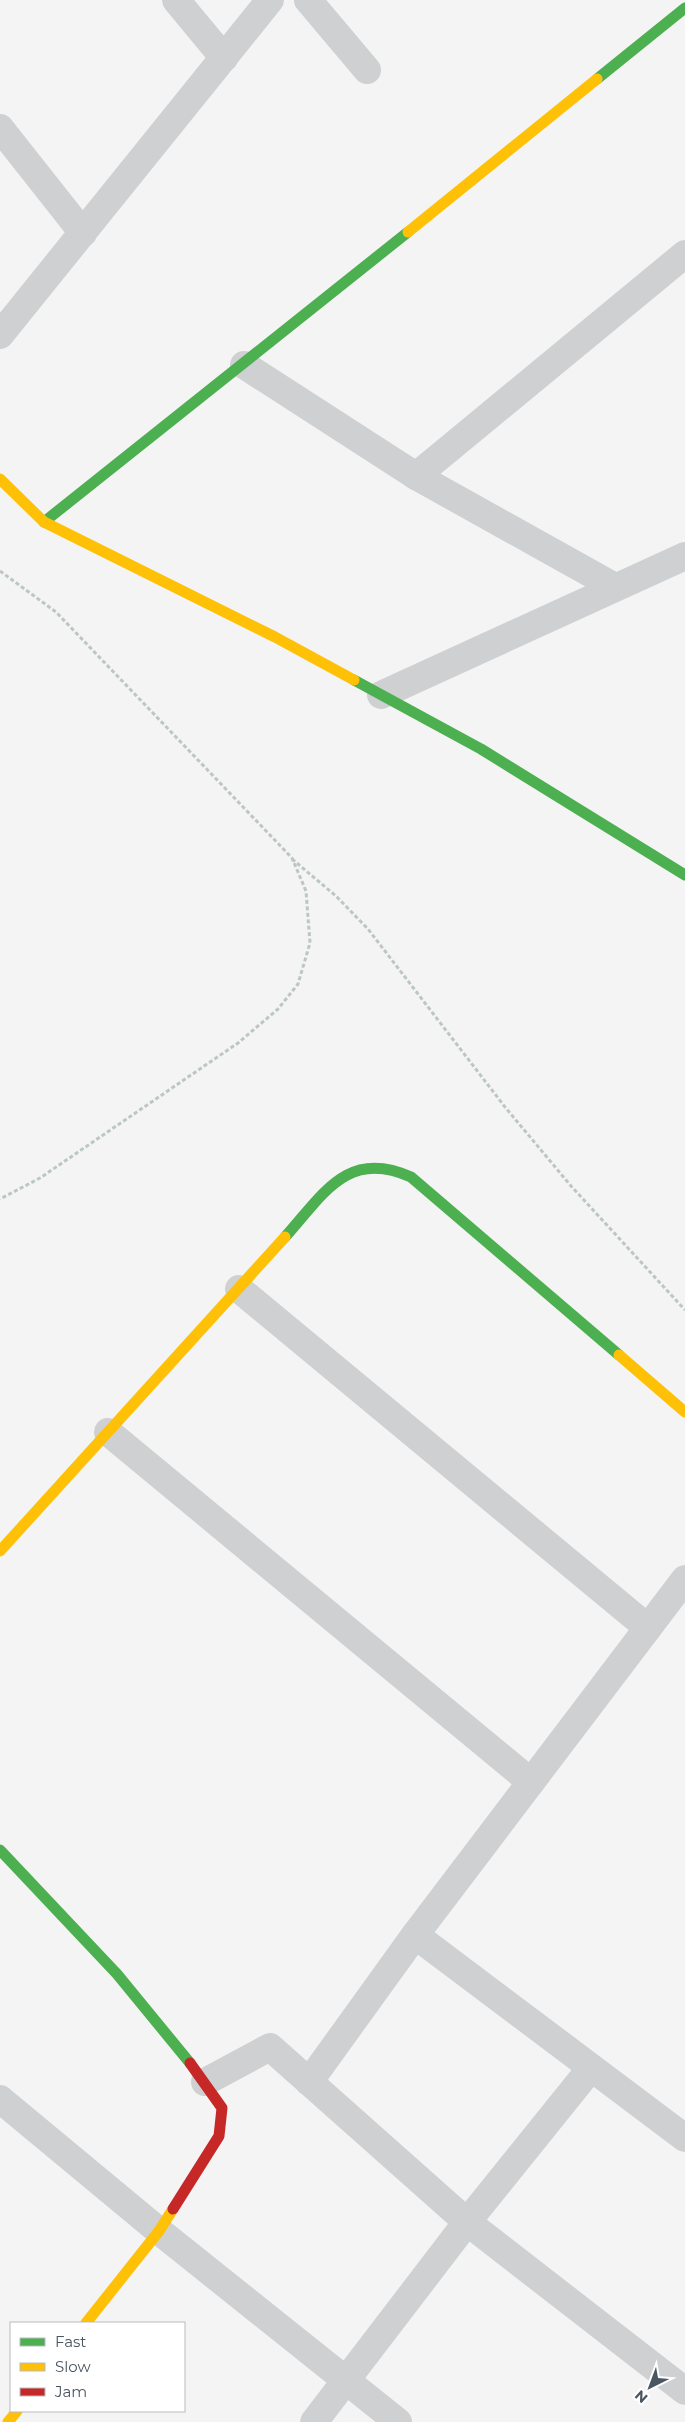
<svg xmlns="http://www.w3.org/2000/svg" width="685" height="2422" viewBox="0 0 685 2422" font-family="Montserrat,sans-serif">
	<style>
		.lines { fill: none; stroke-linecap: round; stroke-linejoin: round }
		.path { stroke: #bcc7c4; stroke-width: 3; stroke-dasharray: 4 2.5; stroke-linecap: butt }
		.street { stroke: #ced0d2; stroke-width: 28 }
		.fast { stroke: #4caf50; stroke-width: 11 }
		.slow { stroke: #ffc107; stroke-width: 11 }
		.jam { stroke: #c62828; stroke-width: 11 }
	</style>
	<rect width="100%" height="100%" fill="#f4f4f4"/>
	<g class="lines">
		<g class="path">
			<polyline points="0,571 56,612 292,858 306,891 310,943 298,984 278,1009 238,1043 40,1178 0,1199"/>
			<polyline points="292,859 336,896 368,929 505,1107 571,1186 685,1310"/>
		</g>
		<g class="street">
			<polyline points="176,0 224,58"/>
			<polyline points="308,0 367,70"/>
			<polyline points="0,128 83,233"/>
			<polyline points="0,335 270,0"/>
			<polyline points="244,365 416,476 615,587"/>
			<polyline points="416,476 685,254"/>
			<polyline points="381,695 685,556"/>
			<polyline points="239,1289 648,1628"/>
			<polyline points="108,1432 531,1782"/>
			<polyline points="415,1935 685,1579"/>
			<polyline points="591,2068 467,2222 685,2391"/>
			<polyline points="205,2082 270,2047 467,2222 314,2422"/>
			<polyline points="309,2082 415,1935 685,2138"/>
			<polyline points="0,2099 159,2231 398,2422"/>
		</g>
		<g class="fast">
			<polyline points="597,79 685,8"/>
			<polyline points="44,522 408,232"/>
			<polyline points="354,680 481,749 685,875"/>
			<path d="M285,1237C323,1195 347,1148 411,1177L619,1355"/>
			<polyline points="0,1850 117,1974 190,2063"/>
		</g>
		<g class="slow">
			<polyline points="408,232 597,79"/>
			<polyline points="0,479 44,522 275,637 354,680"/>
			<polyline points="619,1355 685,1412"/>
			<polyline points="0,1551 285,1237"/>
			<polyline points="86,2323 159,2231 173,2209"/>
			<polyline points="8,2422 17,2411"/>
		</g>
		<polyline class="jam" points="173,2209 219,2136 222,2108 190,2063"/>
	</g>
	<rect x="10" y="2322" width="175" height="90" fill="#ffffff" stroke="#b7bbc0"/>
	<rect x="20" y="2338" width="25" height="8" fill="#4caf50" stroke="#b7bbc0"/>
	<text x="55" y="2347" font-size="15" fill="#4a5661">Fast</text>
	<rect x="20" y="2363" width="25" height="8" fill="#ffc107" stroke="#b7bbc0"/>
	<text x="55" y="2372" font-size="15" fill="#4a5661">Slow</text>
	<rect x="20" y="2388" width="25" height="8" fill="#c62828" stroke="#b7bbc0"/>
	<text x="55" y="2397" font-size="15" fill="#4a5661">Jam</text>
	<g transform="translate(650 2387) rotate(222)" stroke="#ffffff" stroke-width="4" paint-order="stroke">
	<path d="M0-4L9 19L0 12L-9 19Z" fill="#4a5661"/>
	<text y="-8" font-size="14" font-weight="bold" text-anchor="middle" fill="#4a5661">N</text>
	</g>
</svg>
